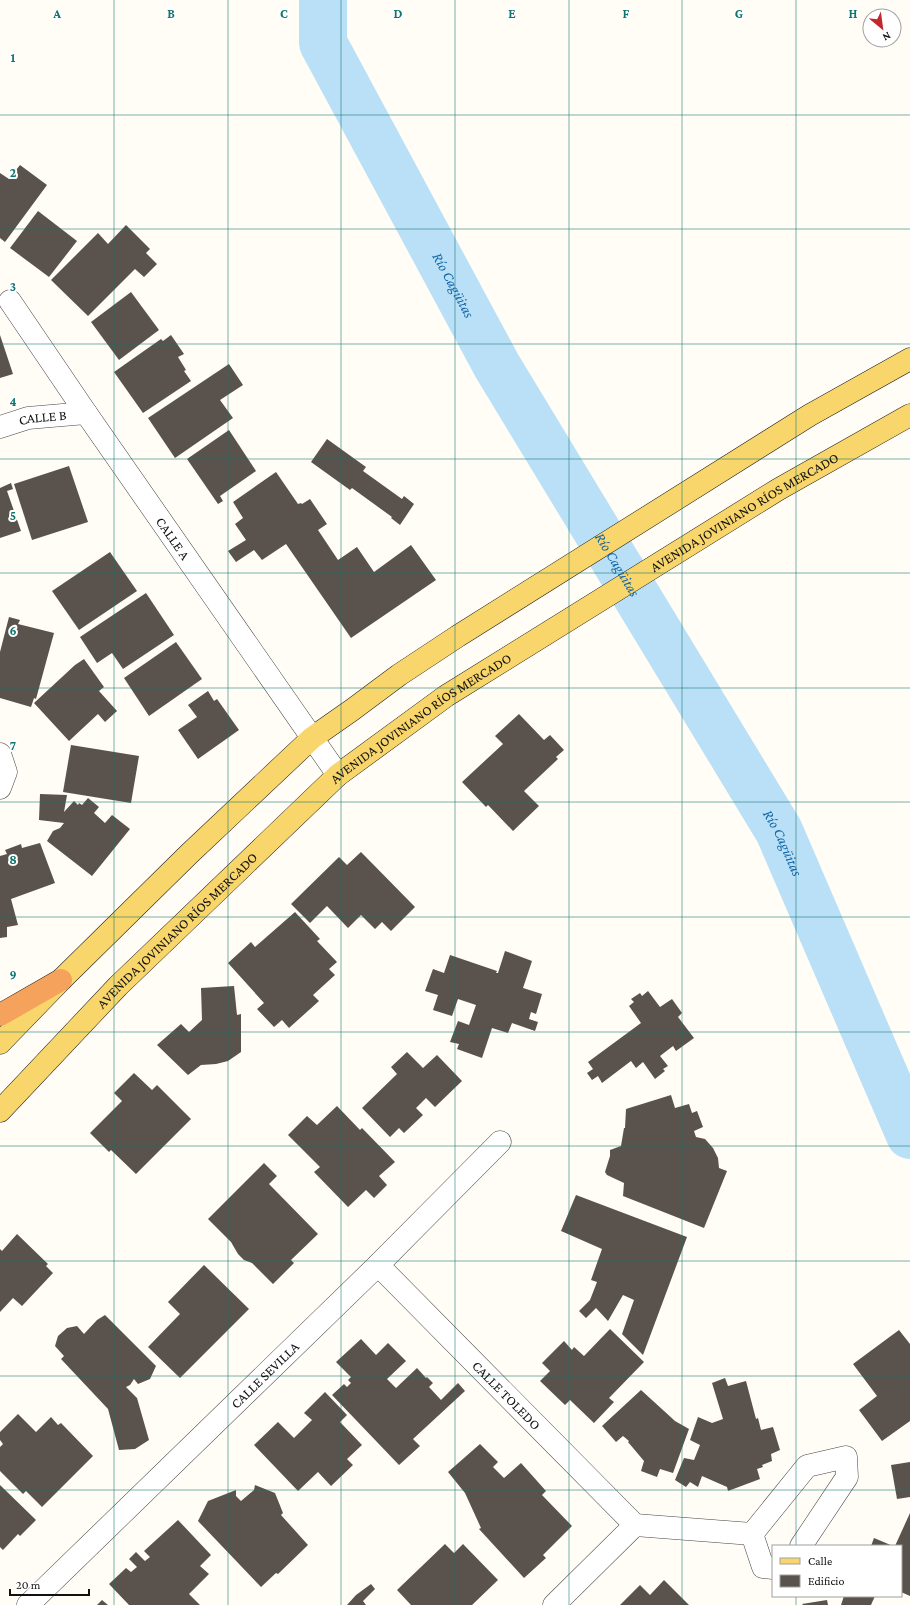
<svg xmlns="http://www.w3.org/2000/svg" width="910" height="1605" viewBox="0 0 910 1605" font-family="'Crimson Pro',serif">
	<style>
		.lines { fill: none; stroke-linecap: round; stroke-linejoin: round }
		.river { stroke: #b9e0f7; stroke-width: 48 }
		.building { fill: #5a524d }
		.street-casing { stroke: #444; stroke-width: 23 }
		.primary-casing { stroke: #222; stroke-width: 23 }
		.highway-casing { stroke: #222; stroke-width: 23 }
		.street { stroke: #fff; stroke-width: 22 }
		.primary { stroke: #f9d66b; stroke-width: 22 }
		.highway { stroke: #f5a25d; stroke-width: 22 }
		.grid { fill: none; stroke: #0f766e; stroke-width: 1; stroke-opacity: 0.55 }
		.labels { text-anchor: middle; dominant-baseline: central; stroke-width: 4; stroke-linejoin: round; paint-order: stroke }
		.street-label { font-size: 14px; fill: #111; stroke: #fff }
		.water-label { font-size: 15px; font-style: italic; fill: #1768a6; stroke: #fff }
		.grid-label { font-size: 13px; text-anchor: middle; font-weight: bold; fill: #0f766e; stroke: #fff; stroke-width: 4; stroke-linejoin: round; paint-order: stroke }
	</style>
	<rect width="100%" height="100%" fill="#fffdf5"/>
	<g class="lines">
		<path class="river" id="s1" d="M323,0V43L497,366L779,831L910,1135"/>
	</g>
	<g class="building">
		<polygon points="20,165 47,185 5,242 0,238 0,173 9,179"/>
		<polygon points="38,211 77,241 49,277 10,248"/>
		<polygon points="126,225 150,249 146,253 157,264 144,277 135,269 88,316 51,280 98,233 108,244"/>
		<polygon points="131,292 159,330 119,360 91,322"/>
		<polygon points="0,335 13,374 0,378"/>
		<polygon points="171,335 184,354 178,357 186,370 184,371 191,381 143,413 114,372 161,339 163,341"/>
		<polygon points="229,364 243,385 220,400 233,418 175,458 148,418"/>
		<polygon points="229,430 256,471 220,496 223,501 218,504 187,459"/>
		<polygon points="327,439 366,467 363,471 402,499 404,496 414,504 400,525 391,518 392,517 352,488 350,490 311,462"/>
		<polygon points="69,466 88,522 32,540 14,484"/>
		<polygon points="276,472 298,504 301,503 302,504 310,499 327,524 318,530 338,560 357,547 374,572 411,545 436,580 351,638 286,544 262,560 254,550 236,562 228,551 246,540 235,524 243,518 233,502"/>
		<polygon points="11,483 13,489 7,491 21,531 0,538 0,488"/>
		<polygon points="110,552 137,591 79,630 52,591"/>
		<polygon points="146,593 174,635 123,669 112,653 97,663 80,637"/>
		<polygon points="9,617 20,620 18,624 54,633 36,699 34,698 31,707 0,698 0,652"/>
		<polygon points="176,642 202,679 149,716 124,678"/>
		<polygon points="84,659 104,687 99,691 117,711 105,722 98,714 69,741 34,703 75,665"/>
		<polygon points="208,691 214,701 217,699 239,730 198,759 178,730 197,717 188,705"/>
		<polygon points="519,714 544,740 550,735 564,750 556,757 558,759 524,791 539,806 513,831 488,805 486,807 462,782 503,744 495,736"/>
		<polygon points="71,745 139,756 131,803 63,792"/>
		<polygon points="40,794 67,795 64,812 74,801 78,805 79,803 82,805 88,798 99,807 94,813 105,823 112,815 130,829 92,876 47,841 53,831 60,828 64,823 39,820"/>
		<polygon points="40,843 55,883 11,899 18,925 7,927 7,937 0,938 0,856 7,854 5,850 21,844 22,848"/>
		<polygon points="361,852 415,907 391,931 382,922 375,929 361,915 348,928 327,906 310,923 291,904 339,857 347,865"/>
		<polygon points="295,912 320,939 317,941 337,962 329,969 335,975 313,995 319,1001 289,1028 282,1020 274,1027 257,1009 264,1003 228,963 251,942 255,947"/>
		<polygon points="505,951 532,961 523,988 542,994 536,1014 531,1012 529,1019 538,1022 535,1031 512,1023 508,1033 492,1028 482,1058 457,1049 459,1044 450,1042 458,1021 469,1025 476,1005 458,999 452,1016 433,1010 438,995 425,991 433,969 444,973 450,955 497,971 496,973 498,973"/>
		<polygon points="234,986 237,1015 241,1014 241,1052 228,1061 216,1064 201,1065 188,1075 157,1045 181,1024 189,1032 202,1020 201,988"/>
		<polygon points="648,991 660,1007 672,999 682,1013 678,1017 694,1038 676,1051 673,1046 660,1056 668,1066 663,1069 665,1071 655,1079 643,1062 636,1068 631,1061 602,1083 598,1076 592,1080 587,1073 593,1069 588,1062 641,1023 629,1006 634,1002 631,999 640,993 642,996"/>
		<polygon points="407,1052 423,1068 437,1055 462,1081 435,1107 426,1098 416,1108 423,1115 404,1133 399,1128 390,1137 362,1108 397,1074 391,1067"/>
		<polygon points="134,1073 152,1090 157,1085 191,1119 136,1174 111,1150 109,1152 90,1133 122,1101 114,1093"/>
		<polygon points="671,1095 675,1108 689,1104 692,1113 697,1111 703,1127 694,1131 696,1137 705,1139 713,1148 718,1158 719,1168 727,1171 704,1228 623,1196 624,1183 607,1175 605,1172 610,1156 610,1150 621,1146 624,1128 625,1128 626,1109"/>
		<polygon points="337,1106 360,1130 362,1128 395,1162 379,1176 387,1185 374,1198 366,1190 348,1207 314,1172 320,1167 288,1135 307,1116 317,1125"/>
		<polygon points="264,1163 277,1176 269,1184 318,1234 291,1260 294,1263 273,1284 252,1263 244,1260 238,1254 231,1242 208,1219"/>
		<polygon points="576,1195 687,1237 643,1355 622,1334 634,1300 623,1295 608,1321 596,1308 586,1318 579,1311 590,1300 597,1282 591,1280 602,1249 561,1231"/>
		<polygon points="17,1234 48,1264 46,1266 53,1273 22,1306 13,1298 0,1312 0,1249 2,1251"/>
		<polygon points="204,1265 249,1309 180,1378 148,1347 180,1314 168,1302"/>
		<polygon points="105,1315 156,1366 150,1379 138,1384 134,1379 130,1385 126,1387 137,1398 149,1440 135,1449 119,1450 108,1409 61,1359 64,1356 55,1346 58,1336 67,1328 77,1326 84,1334 97,1320"/>
		<polygon points="610,1329 644,1362 609,1398 614,1402 594,1423 570,1400 565,1405 540,1381 550,1371 542,1363 564,1341 572,1350 574,1347 584,1356"/>
		<polygon points="899,1330 910,1344 910,1421 882,1441 859,1410 877,1396 853,1364"/>
		<polygon points="361,1339 376,1355 388,1343 406,1361 387,1379 396,1388 417,1368 426,1378 427,1377 433,1383 429,1387 441,1400 458,1383 465,1391 413,1439 420,1446 399,1465 332,1395 344,1384 347,1387 351,1383 348,1380 351,1377 336,1362"/>
		<polygon points="725,1378 728,1386 746,1381 756,1419 758,1418 761,1430 773,1427 780,1450 771,1454 772,1461 762,1465 763,1467 757,1469 760,1479 728,1491 727,1487 702,1476 698,1487 690,1482 686,1487 675,1480 684,1458 694,1460 700,1445 690,1440 698,1417 712,1423 723,1419 712,1383"/>
		<polygon points="641,1390 675,1421 689,1429 673,1473 660,1469 657,1477 641,1471 644,1461 628,1442 629,1441 623,1436 616,1442 602,1426"/>
		<polygon points="325,1392 347,1415 340,1422 362,1445 347,1459 353,1465 331,1486 318,1472 298,1491 254,1445 278,1422 294,1438 312,1420 304,1413"/>
		<polygon points="18,1414 36,1432 51,1417 58,1425 61,1423 93,1456 42,1507 26,1491 23,1494 0,1471 0,1447 3,1444 0,1440 0,1432"/>
		<polygon points="480,1444 498,1462 493,1467 504,1478 521,1463 546,1491 542,1495 572,1526 543,1555 546,1558 524,1578 479,1529 481,1528 465,1493 448,1472"/>
		<polygon points="910,1462 910,1497 897,1499 891,1465"/>
		<polygon points="0,1485 36,1520 20,1536 18,1534 3,1550 0,1547"/>
		<polygon points="255,1485 275,1493 283,1513 281,1515 308,1545 278,1574 276,1573 261,1587 198,1521 208,1501 236,1490 236,1496 241,1501 254,1490"/>
		<polygon points="910,1513 910,1596 901,1592 901,1546 895,1546"/>
		<polygon points="178,1520 211,1555 200,1566 209,1574 189,1594 200,1605 129,1605 109,1584 126,1568 131,1572 137,1567 129,1559 136,1552 145,1561 150,1557 144,1551"/>
		<polygon points="874,1538 893,1546 871,1546"/>
		<polygon points="445,1544 454,1553 463,1544 498,1580 472,1605 411,1605 397,1590"/>
		<polygon points="664,1580 689,1605 620,1605 640,1585 650,1595"/>
		<polygon points="371,1584 375,1589 363,1601 366,1605 347,1605 356,1595"/>
		<polygon points="844,1596 875,1596 871,1605 841,1605"/>
		<polygon points="102,1600 108,1605 97,1605"/>
		<polygon points="827,1600 828,1605 803,1605 802,1604"/>
	</g>
	<g class="lines">
		<g class="street-casing">
			<g id="street">
				<path id="s2" d="M10,301L86,413L338,775"/>
				<path id="s3" d="M0,427L28,418L86,413"/>
				<polyline points="0,754 6,772 0,788"/>
				<path id="s4" d="M378,1265L635,1525"/>
				<polyline points="635,1525 752,1534"/>
				<polyline points="752,1534 807,1466 846,1457 847,1477 801,1546"/>
				<polyline points="752,1534 763,1567 773,1568"/>
				<path id="s5" d="M28,1605L378,1265L500,1142"/>
				<polyline points="554,1605 635,1525"/>
			</g>
		</g>
		<g class="primary-casing">
			<g id="primary">
				<polyline points="0,1043 61,980 189,854 312,738 352,710 399,675 458,636 810,415 910,359"/>
				<path id="s6" d="M0,1111L118,986L338,775L446,696L779,489L910,415"/>
			</g>
		</g>
		<g class="highway-casing">
			<polyline id="highway" points="0,1015 61,980"/>
		</g>
		<use href="#street" class="street"/>
		<use href="#primary" class="primary"/>
		<use href="#highway" class="highway"/>
	</g>
	<path class="grid" d="M114,0V1605M228,0V1605M341,0V1605M455,0V1605M569,0V1605M682,0V1605M796,0V1546M0,115H910M0,229H910M0,344H910M0,459H910M0,573H910M0,688H910M0,802H910M0,917H910M0,1032H910M0,1146H910M0,1261H910M0,1376H910M0,1490H910M796,1596V1605"/>
	<g class="labels">
		<g class="street-label">
			<text stroke="none"><textPath href="#s3" startOffset="44">CALLE B</textPath></text>
			<text stroke="none"><textPath href="#s6" startOffset="961">AVENIDA JOVINIANO RÍOS MERCADO</textPath></text>
			<text stroke="none"><textPath href="#s2" startOffset="288">CALLE A</textPath></text>
			<text stroke="none"><textPath href="#s6" startOffset="577">AVENIDA JOVINIANO RÍOS MERCADO</textPath></text>
			<text stroke="none"><textPath href="#s6" startOffset="253">AVENIDA JOVINIANO RÍOS MERCADO</textPath></text>
			<text stroke="none"><textPath href="#s5" startOffset="330">CALLE SEVILLA</textPath></text>
			<text stroke="none"><textPath href="#s4" startOffset="183">CALLE TOLEDO</textPath></text>
		</g>
		<g class="water-label">
			<text stroke="none"><textPath href="#s1" startOffset="318">Río Cagüitas</textPath></text>
			<text stroke="none"><textPath href="#s1" startOffset="642">Río Cagüitas</textPath></text>
			<text stroke="none"><textPath href="#s1" startOffset="966">Río Cagüitas</textPath></text>
		</g>
	</g>
	<g class="grid-label">
		<text x="57" y="18">A</text>
		<text x="171" y="18">B</text>
		<text x="284" y="18">C</text>
		<text x="398" y="18">D</text>
		<text x="512" y="18">E</text>
		<text x="626" y="18">F</text>
		<text x="739" y="18">G</text>
		<text x="853" y="18">H</text>
		<text x="13" y="62">1</text>
		<text x="13" y="177">2</text>
		<text x="13" y="291">3</text>
		<text x="13" y="406">4</text>
		<text x="13" y="520">5</text>
		<text x="13" y="635">6</text>
		<text x="13" y="750">7</text>
		<text x="13" y="864">8</text>
		<text x="13" y="979">9</text>
	</g>
	<rect x="772" y="1545" width="130" height="52" fill="#ffffff" stroke="#a0a0a0"/>
	<rect x="780" y="1558" width="20" height="6" fill="#f9d66b" stroke="#a0a0a0"/>
	<text x="808" y="1565" font-size="12" fill="#111111">Calle</text>
	<rect x="780" y="1575" width="20" height="12" fill="#5a524d" stroke="#a0a0a0"/>
	<text x="808" y="1585" font-size="12" fill="#111111">Edificio</text>
	<g transform="translate(882 28) rotate(151)"><circle r="19" fill="#ffffff" stroke="#a0a0a0"/>
	<path d="M0-3L7 15L0 10L-7 15Z" fill="#c4262e"/>
	<text y="-6" font-size="11" font-weight="bold" text-anchor="middle" fill="#111111">N</text>
	</g>
	<path d="M10 1589v6h79v-6" fill="none" stroke="#111111" stroke-width="2"/>
	<text x="16" y="1589" font-size="12" fill="#111111" stroke="#ffffff" stroke-width="3" paint-order="stroke">20 m</text>
</svg>
